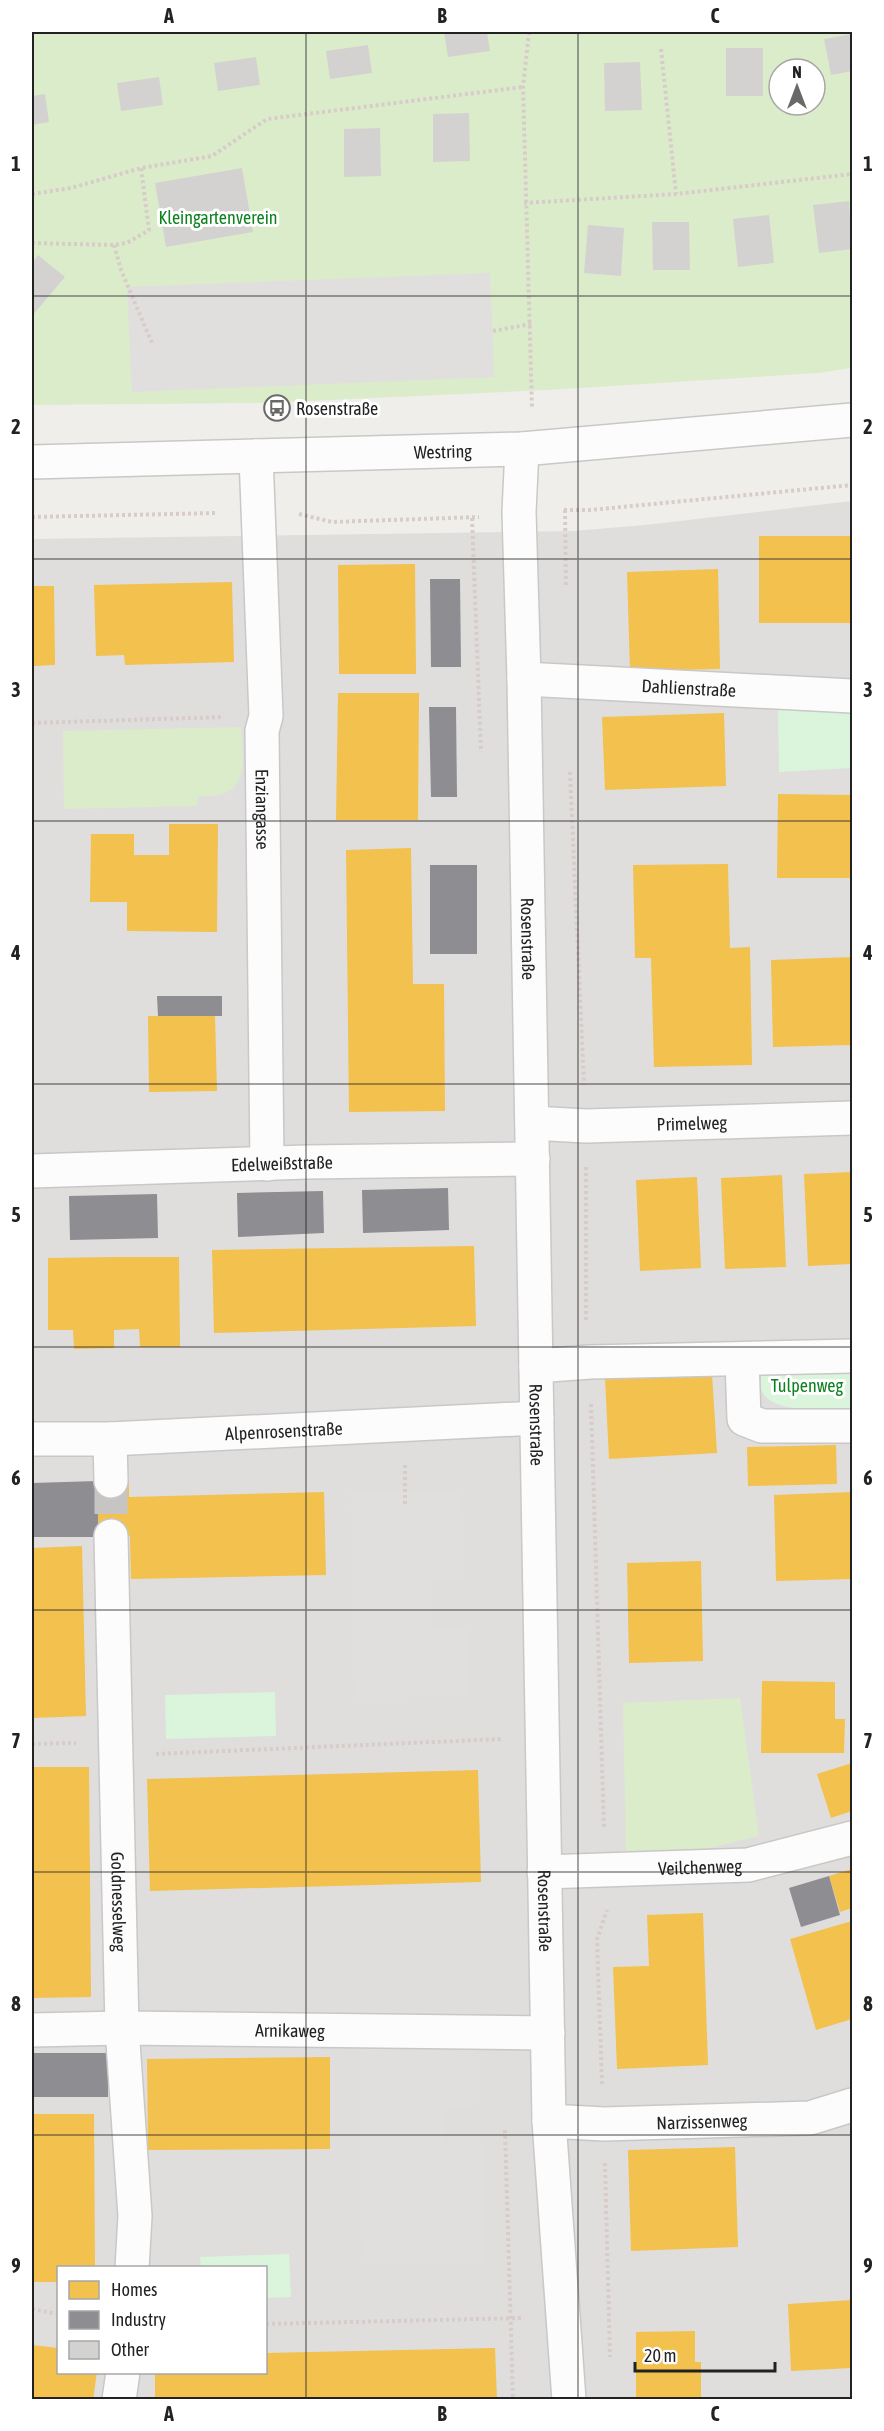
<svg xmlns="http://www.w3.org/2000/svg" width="884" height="2431" viewBox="0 0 884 2431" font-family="'Asap Condensed',sans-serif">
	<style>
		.residential { fill: #dfdedc; fill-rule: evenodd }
		.grass { fill: #dbeccb; fill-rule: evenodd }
		.park { fill: #dbf4dc }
		.parking { fill: #e0dfde }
		.homes { fill: #f2c14e }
		.industry { fill: #8d8d92 }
		.building { fill: #d4d2d0 }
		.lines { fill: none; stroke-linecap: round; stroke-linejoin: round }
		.minor-tunnel { stroke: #c7c5c3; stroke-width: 33; stroke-dasharray: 33 16; stroke-linecap: butt }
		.minor-casing { stroke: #c9c8c7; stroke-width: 36 }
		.path { stroke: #d8ccc9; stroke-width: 4; stroke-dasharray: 3 3; stroke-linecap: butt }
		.minor { stroke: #fdfcfc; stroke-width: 33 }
		.grid { fill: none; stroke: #222; stroke-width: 1.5; stroke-opacity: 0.55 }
		.labels { text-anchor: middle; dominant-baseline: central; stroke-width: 6; stroke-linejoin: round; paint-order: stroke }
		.park-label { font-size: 18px; fill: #0e821f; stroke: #fff }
		.poi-label { font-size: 18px; fill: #222; stroke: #fff; text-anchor: start }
		.street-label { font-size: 18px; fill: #222; stroke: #fff }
		.neatline { fill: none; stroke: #222; stroke-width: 2 }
		.grid-label { font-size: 20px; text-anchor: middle; font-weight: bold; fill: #222 }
	</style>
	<rect width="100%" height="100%" fill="#f0eeeb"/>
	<path class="residential" d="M852,501V2399H32V539L573,531L645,525ZM58,2268H266V2372H58Z"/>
	<g class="grass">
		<path d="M32,32H852V368L818,373L548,390L266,403L32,405ZM779,69H815V105H779Z"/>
		<path d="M241,727C243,765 251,799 198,796L197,806L64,809L63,731Z"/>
		<polygon points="740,1698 759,1836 703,1849 626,1853 623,1703"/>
	</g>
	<g class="park">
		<polygon points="778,707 852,710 852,768 779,772"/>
		<path d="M852,1362V1408C830,1408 770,1416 761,1389C760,1384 762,1376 762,1371Z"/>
		<polygon points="275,1692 276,1736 166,1739 165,1695"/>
		<polygon points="289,2254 291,2297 266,2298 266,2268 201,2267 200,2257"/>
	</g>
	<g class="parking">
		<polygon points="490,273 494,377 132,392 127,287"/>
		<polygon points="351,1491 462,1491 463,1580 431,1581 431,1626 466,1626 468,1695 354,1698"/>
		<polygon points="360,2049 473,2049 473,2107 443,2110 444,2143 482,2142 485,2263 362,2263"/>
	</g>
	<g class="homes">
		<rect x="759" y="536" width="93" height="87"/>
		<polygon points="415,564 416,674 339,674 338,565"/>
		<polygon points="718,569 720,669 630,671 627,572"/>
		<polygon points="232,582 234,662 125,665 124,655 96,656 94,585"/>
		<polygon points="32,586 54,586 55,665 32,666"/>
		<polygon points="338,693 419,693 418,820 336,820"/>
		<polygon points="724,713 726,786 605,790 602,717"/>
		<polygon points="778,794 852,795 852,878 777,878"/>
		<polygon points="169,824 218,824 217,932 127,931 127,902 90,902 91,834 134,834 134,855 169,855"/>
		<polygon points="411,848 413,984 444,984 445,1111 349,1112 346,850"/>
		<polygon points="728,864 730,948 750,947 752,1065 654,1067 651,958 635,958 633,865"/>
		<polygon points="852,957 852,1045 773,1047 771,960"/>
		<polygon points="148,1016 215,1016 217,1091 149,1092"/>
		<polygon points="852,1172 852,1264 808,1266 804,1174"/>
		<polygon points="782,1175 786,1267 725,1269 721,1178"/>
		<polygon points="697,1177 701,1268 640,1271 636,1180"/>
		<polygon points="474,1246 476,1326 214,1333 212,1250"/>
		<polygon points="113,1257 179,1257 180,1347 140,1347 139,1329 114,1330 114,1348 74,1349 73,1330 48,1330 48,1258"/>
		<polygon points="712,1374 717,1453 609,1459 605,1379"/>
		<polygon points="836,1445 837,1484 748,1486 747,1447"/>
		<polygon points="98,1481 129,1481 129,1497 324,1492 326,1575 131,1579 130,1536 98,1537"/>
		<polygon points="852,1492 852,1579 776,1581 774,1495"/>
		<polygon points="82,1546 86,1716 32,1718 32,1548"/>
		<polygon points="701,1561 703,1661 629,1663 627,1563"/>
		<polygon points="762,1681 835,1682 835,1719 845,1719 844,1753 761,1753"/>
		<polygon points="852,1763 852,1811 831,1818 817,1774"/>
		<polygon points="32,1767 89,1767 91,1997 32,1998"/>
		<polygon points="478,1770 481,1882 150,1891 147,1779"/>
		<polygon points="852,1869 852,1908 840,1912 829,1876"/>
		<polygon points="703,1913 708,2065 617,2069 613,1967 649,1966 647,1915"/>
		<polygon points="852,1921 852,2019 816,2030 790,1939"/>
		<polygon points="330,2057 330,2149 148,2150 147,2059"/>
		<polygon points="32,2114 94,2114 95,2268 58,2268 58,2282 32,2282"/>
		<polygon points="735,2147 738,2247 631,2251 628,2150"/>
		<polygon points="852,2300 852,2368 791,2371 788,2304"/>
		<polygon points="695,2331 695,2362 701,2362 701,2400 636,2400 636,2332"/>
		<polygon points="32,2345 58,2348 58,2372 97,2372 93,2400 32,2400"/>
		<polygon points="495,2348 497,2400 155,2400 155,2372 266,2372 266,2353"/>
	</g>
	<g class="industry">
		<polygon points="430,579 460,579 461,667 431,667"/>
		<polygon points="429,707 456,707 457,797 431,797"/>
		<rect x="430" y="865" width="47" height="89"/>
		<polygon points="157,996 222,996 222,1016 158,1016"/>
		<polygon points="448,1188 449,1230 363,1233 362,1190"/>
		<polygon points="323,1191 324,1233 238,1237 237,1193"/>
		<polygon points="157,1194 158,1238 70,1240 69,1196"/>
		<polygon points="98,1481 98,1537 32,1537 32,1483"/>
		<polygon points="829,1876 840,1915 801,1927 789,1888"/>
		<rect x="32" y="2053" width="76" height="44"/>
	</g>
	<g class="building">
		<polygon points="444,32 487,32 490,51 448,57"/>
		<polygon points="852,34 852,71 831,75 824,39"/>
		<polygon points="368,45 372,73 330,79 326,51"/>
		<rect x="726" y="48" width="37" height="48"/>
		<polygon points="256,57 260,85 218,91 214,63"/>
		<polygon points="640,62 642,110 605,111 604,63"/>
		<polygon points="159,77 163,105 121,111 117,83"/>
		<polygon points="45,94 49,122 32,125 32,96"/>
		<polygon points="469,113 470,161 433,162 433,114"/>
		<polygon points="380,128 381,176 344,177 344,129"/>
		<polygon points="242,168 253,232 166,247 155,183"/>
		<polygon points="849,201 852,249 819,253 813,205"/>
		<polygon points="769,215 774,263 738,267 733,219"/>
		<polygon points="652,222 689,222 690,270 653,270"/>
		<polygon points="588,225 624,228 621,276 584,273"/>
		<polygon points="38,255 65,277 32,316 32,263"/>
	</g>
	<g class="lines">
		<polyline class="minor-tunnel" points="111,1481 111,1536"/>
		<g class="minor-casing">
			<g id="minor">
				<path id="s1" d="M522,449L519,512L524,679L549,2121L569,2400"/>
				<path id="s2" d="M256,456L266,716L262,731L267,1164"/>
				<path id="s3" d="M32,462L522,449L852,420"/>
				<path id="s4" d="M524,679L852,696"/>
				<path id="s5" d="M532,1123L586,1126L852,1118"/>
				<path id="s6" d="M32,1171L307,1162L533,1159"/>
				<polyline points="742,1359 744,1419 762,1426 852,1426"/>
				<polyline points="536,1366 590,1362 852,1356"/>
				<path id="s7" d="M32,1439H110L537,1418"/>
				<polyline points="110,1439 111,1481"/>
				<path id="s8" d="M111,1536L122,2028L135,2216L132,2268"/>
				<path id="s9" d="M544,1872L748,1865L852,1838"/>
				<path id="s10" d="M32,2030L122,2028L548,2033"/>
				<path id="s11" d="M549,2121L604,2124L810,2118L852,2105"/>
				<polyline points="119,2400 123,2372"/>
			</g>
		</g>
		<g class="path">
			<polyline points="529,32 523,87 532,408"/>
			<polyline points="661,49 676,194"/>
			<polyline points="32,194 71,188 141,168 212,156 267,119 523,87"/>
			<polyline points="524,203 676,194 852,174"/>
			<polyline points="32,243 114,245 127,243 149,230 141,168"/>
			<polyline points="114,245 121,270 152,343"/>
			<polyline points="493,331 531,324"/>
			<polyline points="564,510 590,510 852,485"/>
			<polyline points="565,510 566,587"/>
			<polyline points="299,514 332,522 479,517"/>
			<polyline points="32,517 217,513"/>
			<polyline points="472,518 481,752"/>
			<polyline points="32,723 223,717"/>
			<polyline points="570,772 584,1085"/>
			<polyline points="586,1167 586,1322"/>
			<polyline points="591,1404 604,1828"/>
			<polyline points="405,1465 405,1506"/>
			<polyline points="32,1744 76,1743"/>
			<polyline points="156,1754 502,1739"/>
			<polyline points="602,2084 597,1939 607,1910"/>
			<polyline points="505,2130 513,2400"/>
			<polyline points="605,2163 610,2357"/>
			<polyline points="32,2309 58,2314"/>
			<polyline points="266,2324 523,2318"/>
		</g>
		<use href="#minor" class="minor"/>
	</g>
	<path class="grid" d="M306,32V2400M578,32V2400M32,296H852M32,559H852M32,821H852M32,1084H852M32,1347H852M32,1610H852M32,1872H852M32,2135H852"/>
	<defs>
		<g id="bus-ring" transform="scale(1.35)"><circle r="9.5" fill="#fff" stroke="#6a6968" stroke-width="1.5"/><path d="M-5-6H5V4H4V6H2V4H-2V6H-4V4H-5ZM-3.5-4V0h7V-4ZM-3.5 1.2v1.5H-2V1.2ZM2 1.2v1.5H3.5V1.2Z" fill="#6a6968"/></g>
	</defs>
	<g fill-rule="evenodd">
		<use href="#bus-ring" x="277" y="408"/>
	</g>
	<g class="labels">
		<g class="park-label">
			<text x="218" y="217">Kleingartenverein</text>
			<text x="807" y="1385">Tulpenweg</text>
		</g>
		<g class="poi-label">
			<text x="296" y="408">Rosenstraße</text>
		</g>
		<g class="street-label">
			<text stroke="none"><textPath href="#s3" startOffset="411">Westring</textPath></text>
			<text stroke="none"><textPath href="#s4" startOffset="165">Dahlienstraße</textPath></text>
			<text stroke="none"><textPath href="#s2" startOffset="354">Enziangasse</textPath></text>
			<text stroke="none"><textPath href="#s1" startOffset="490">Rosenstraße</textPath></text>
			<text stroke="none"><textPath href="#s5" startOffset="160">Primelweg</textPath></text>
			<text stroke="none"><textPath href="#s6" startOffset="250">Edelweißstraße</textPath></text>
			<text stroke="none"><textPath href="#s1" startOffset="976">Rosenstraße</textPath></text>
			<text stroke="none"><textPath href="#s7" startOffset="252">Alpenrosenstraße</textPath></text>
			<text stroke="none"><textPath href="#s9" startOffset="156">Veilchenweg</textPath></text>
			<text stroke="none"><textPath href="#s8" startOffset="366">Goldnesselweg</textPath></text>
			<text stroke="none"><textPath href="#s1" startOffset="1462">Rosenstraße</textPath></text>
			<text stroke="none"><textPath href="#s10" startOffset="258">Arnikaweg</textPath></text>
			<text stroke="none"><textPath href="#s11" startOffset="153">Narzissenweg</textPath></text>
		</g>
	</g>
	<rect width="884" height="2431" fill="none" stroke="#ffffff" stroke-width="66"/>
	<rect x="57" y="2266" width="210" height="108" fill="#ffffff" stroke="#a7a7a7" stroke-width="1.5"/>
	<rect x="69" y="2281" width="30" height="18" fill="#f2c14e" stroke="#a7a7a7" stroke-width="1.5"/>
	<text x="111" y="2296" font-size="18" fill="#222222">Homes</text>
	<rect x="69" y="2311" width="30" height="18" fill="#8d8d92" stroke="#a7a7a7" stroke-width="1.5"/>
	<text x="111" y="2326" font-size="18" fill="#222222">Industry</text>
	<rect x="69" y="2341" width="30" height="18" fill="#d4d2d0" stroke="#a7a7a7" stroke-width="1.5"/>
	<text x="111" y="2356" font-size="18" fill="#222222">Other</text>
	<g transform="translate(797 87)"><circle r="28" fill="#ffffff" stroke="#a7a7a7" stroke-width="1.5"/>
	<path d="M0-4.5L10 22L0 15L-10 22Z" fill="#6a6968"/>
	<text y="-9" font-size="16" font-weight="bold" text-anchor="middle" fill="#222222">N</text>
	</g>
	<path d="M635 2362v9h140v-9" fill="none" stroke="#222222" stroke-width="3"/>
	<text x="644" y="2362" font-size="18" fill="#222222" stroke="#ffffff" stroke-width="4.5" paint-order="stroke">20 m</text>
	<rect x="33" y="33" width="818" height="2365" class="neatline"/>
	<g class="grid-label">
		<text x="169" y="23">A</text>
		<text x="442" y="23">B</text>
		<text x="715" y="23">C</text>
		<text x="16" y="171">1</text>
		<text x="868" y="171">1</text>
		<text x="16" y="434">2</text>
		<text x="868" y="434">2</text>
		<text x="16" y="697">3</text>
		<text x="868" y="697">3</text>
		<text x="16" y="960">4</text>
		<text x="868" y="960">4</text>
		<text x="16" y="1222">5</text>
		<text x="868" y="1222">5</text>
		<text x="16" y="1485">6</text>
		<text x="868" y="1485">6</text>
		<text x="16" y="1748">7</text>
		<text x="868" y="1748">7</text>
		<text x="16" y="2011">8</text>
		<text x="868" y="2011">8</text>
		<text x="16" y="2273">9</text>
		<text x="868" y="2273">9</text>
		<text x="169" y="2421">A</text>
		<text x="442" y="2421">B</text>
		<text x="715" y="2421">C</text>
	</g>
</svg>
